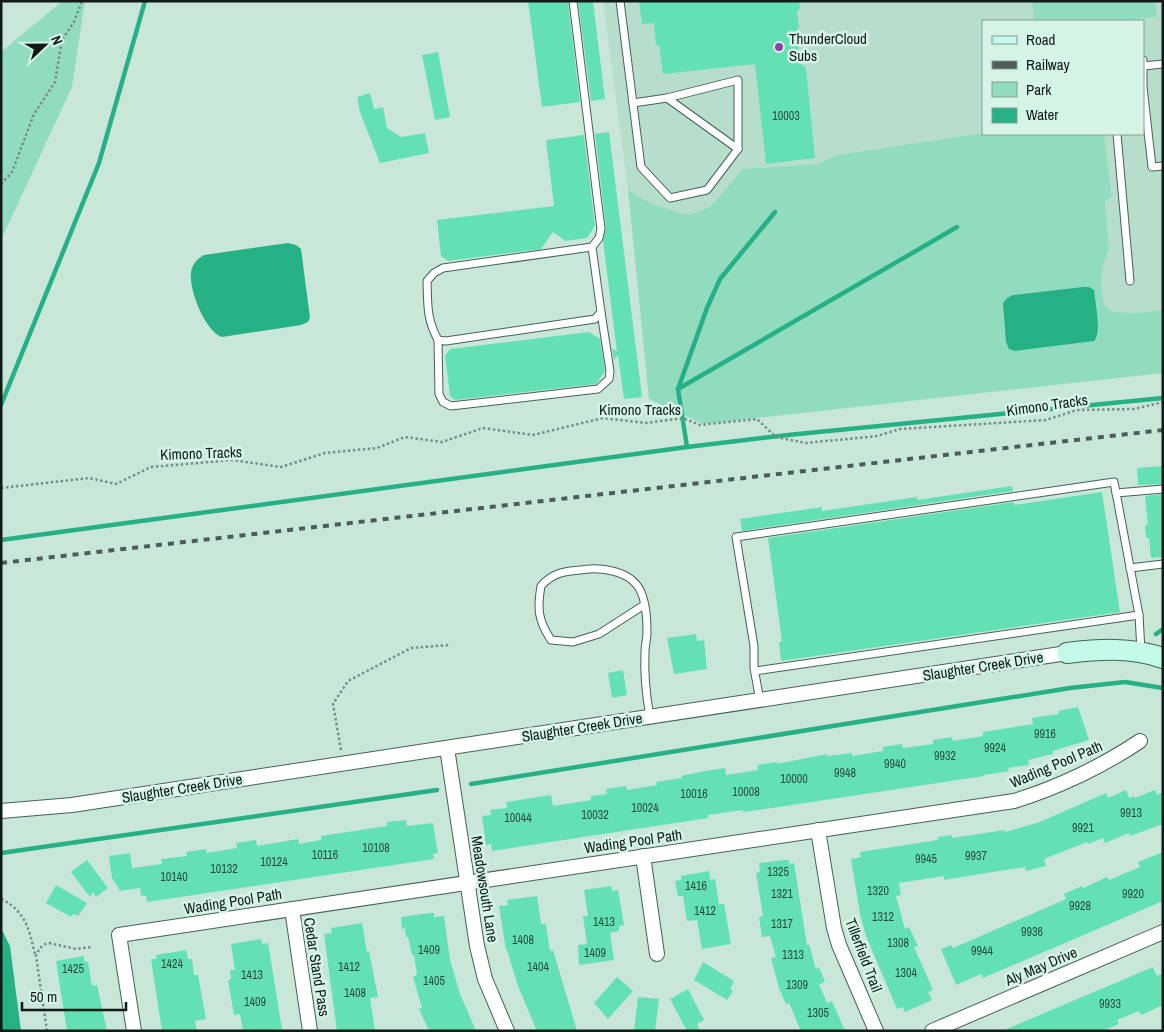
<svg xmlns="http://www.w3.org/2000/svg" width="1164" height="1032" viewBox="0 0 1164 1032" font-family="'Archivo Narrow',sans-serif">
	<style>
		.built { fill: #b7decc }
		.green { fill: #91dcbe }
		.water { fill: #26b086 }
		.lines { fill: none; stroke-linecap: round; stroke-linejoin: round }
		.stream { stroke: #26b086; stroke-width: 4.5 }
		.building { fill: #63e1b4 }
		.lane-casing { stroke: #456155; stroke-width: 9 }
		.street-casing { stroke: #456155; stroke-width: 16 }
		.secondary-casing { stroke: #456155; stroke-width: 22 }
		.path { stroke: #788e85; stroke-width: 2.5; stroke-dasharray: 2.5 2.5; stroke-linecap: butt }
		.lane { stroke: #fff; stroke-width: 7 }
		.street { stroke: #fff; stroke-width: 14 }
		.secondary { stroke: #c3fae9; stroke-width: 20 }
		.rail { stroke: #4b5d55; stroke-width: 4; stroke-dasharray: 6 6; stroke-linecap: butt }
		.poi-dot { fill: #923fad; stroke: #d5f4e6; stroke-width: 2 }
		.labels { text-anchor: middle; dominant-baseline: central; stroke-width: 5; stroke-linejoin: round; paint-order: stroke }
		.number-label { font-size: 12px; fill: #254c3e }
		.poi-label { font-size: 15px; fill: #101b17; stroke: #d5f4e6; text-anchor: start }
		.street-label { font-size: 15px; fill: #101b17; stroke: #d5f4e6 }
	</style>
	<rect width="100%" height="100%" fill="#c8e7d9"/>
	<g class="built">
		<polygon points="603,1 1032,1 1034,21 983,21 983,133 837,155 817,164 743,169 710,207 688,215 654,205 628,190"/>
		<polygon points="1155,1 1163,1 1163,310 1138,313 1113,312 1104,305 1101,281 1104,263 1109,249 1105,201 1112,197 1104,134 1143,134 1143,21 1114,21 1157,17"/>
	</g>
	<g class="green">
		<polygon points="61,1 85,1 72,87 1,240 1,52 60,3"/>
		<polygon points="1032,1 1155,1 1157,17 1114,21 1034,21"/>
		<polygon points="983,133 1104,134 1112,197 1105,201 1109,249 1104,263 1101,280 1104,305 1113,312 1138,313 1163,310 1163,373 703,424 649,399 628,190 654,205 688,215 710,207 743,169 817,164 837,155"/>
	</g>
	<g class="water">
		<path d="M288,243L296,245L301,249L310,318L308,322L301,325L222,337C205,331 189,290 191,273C192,264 197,259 204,255Z"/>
		<path d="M1083,287H1089L1094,290C1095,302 1102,333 1094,341L1015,351L1009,349L1006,342L1003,303L1007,298L1013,295Z"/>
		<polygon points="1,928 10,946 21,1031 1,1031"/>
	</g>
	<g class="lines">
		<g class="stream">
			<polyline points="678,389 957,227"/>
			<polyline points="1,405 99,163 145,1"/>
			<polyline points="687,447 678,389 707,308 720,279 775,212"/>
			<polyline points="1,540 687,447 788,435 1163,398"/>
			<polyline points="1156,634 1163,629"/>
			<polyline points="471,784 1070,688 1125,682 1163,688"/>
			<polyline points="1,853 437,790"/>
		</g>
	</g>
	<g class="building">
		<polygon points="528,1 568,1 580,102 542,107"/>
		<polygon points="578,1 593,1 605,99 591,101"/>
		<polygon points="639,1 799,1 800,8 797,12 799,28 797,31 799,48 792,57 806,68 815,158 766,164 755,64 663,74 659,45 656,45 654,23 642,24"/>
		<polygon points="438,52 450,117 435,120 422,55"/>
		<polygon points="370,93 374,109 383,107 387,128 401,137 425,133 429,153 380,163 360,112 357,97"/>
		<polygon points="609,132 642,397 624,399 618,355 614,360 612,348 617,352 603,241 606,228 595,134"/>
		<polygon points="584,135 595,226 587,238 565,241 553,232 541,249 448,261 441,256 437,220 554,206 546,140"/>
		<polygon points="589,332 600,339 605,371 596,384 455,400 450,396 445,356 450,349"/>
		<polygon points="1163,466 1163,484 1138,485 1137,468"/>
		<polygon points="1012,486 1013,491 742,531 740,519 822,507 822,511 917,497 917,500"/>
		<polygon points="1102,492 1120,612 781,661 779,642 782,641 768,538 1014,502 1014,505"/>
		<polygon points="1163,494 1163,557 1151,558 1149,538 1146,538 1145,525 1148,525 1145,496"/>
		<polygon points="696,634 697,641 704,640 707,669 674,674 667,638"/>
		<polygon points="623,670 627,695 612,698 608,673"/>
		<polygon points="1078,707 1089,740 1053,751 1053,754 1028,760 1029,765 1008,768 1009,771 984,775 984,776 758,810 743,812 743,810 708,815 708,818 492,851 491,844 486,845 482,816 491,815 490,810 507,808 506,802 551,795 553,806 591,800 591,796 607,794 606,789 626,786 627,790 657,785 656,782 682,778 681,776 705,771 725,768 726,775 758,770 757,765 777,762 777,764 827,754 827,756 852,753 852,756 883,751 883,747 902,744 903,748 933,744 933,740 952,737 953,741 983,736 983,732 1033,724 1032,718 1059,714 1058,711"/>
		<polygon points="1126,790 1129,798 1134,796 1135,798 1155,790 1157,795 1163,792 1163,824 1130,836 1129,833 1105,843 1103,838 1088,844 1087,842 1044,859 1046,866 1026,871 1025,867 944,880 944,876 899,883 901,895 896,896 905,929 909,927 918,946 914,947 933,990 928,992 932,1000 905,1012 903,1007 897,1009 866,936 860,914 851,859 861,857 860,852 938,840 938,837 952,835 952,838 1005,830 1005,832 1040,822 1106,793 1108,798"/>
		<polygon points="406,820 407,826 433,823 438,853 433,854 434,859 167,899 147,902 146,896 141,896 140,888 120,891 112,878 109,856 130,853 132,868 162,864 161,859 187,856 186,852 206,849 207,853 237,848 236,843 256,840 257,846 298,839 299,844 321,840 321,836 387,826 387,822"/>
		<polygon points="1163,852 1163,901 983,978 981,974 956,985 941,949 951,945 953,948 1066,899 1064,894 1082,886 1083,888 1107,877 1109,880 1140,867 1138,862"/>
		<polygon points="87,860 108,888 96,897 93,892 90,897 71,872"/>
		<polygon points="784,860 789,860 789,864 794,863 807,945 809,944 816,969 819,967 825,982 819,984 827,1003 832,1001 845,1031 801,1031 789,1003 786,1004 779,988 771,958 776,957 770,936 762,937 759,917 763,916 756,873 760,872 759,863"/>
		<polygon points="709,871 710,880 715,879 719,904 724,904 731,944 702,949 697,920 687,921 683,896 678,896 675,881 681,880 681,876"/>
		<polygon points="56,885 87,903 78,916 73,914 71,917 46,903"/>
		<polygon points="611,886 612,891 618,890 624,925 619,926 619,931 610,933 614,960 579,965 578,945 587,944 583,916 588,916 584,890"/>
		<polygon points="537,896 541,924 546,924 550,951 553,950 577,1031 537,1031 518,986 507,950 506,950 499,906 508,905 507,900"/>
		<polygon points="430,913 434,913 434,917 444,916 450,960 460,994 476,1031 429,1031 419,1009 422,1008 413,977 417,975 414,955 412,955 408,937 406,937 405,928 402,929 401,917"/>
		<polygon points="362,923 367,952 369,951 378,997 370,998 375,1031 337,1031 324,934 332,933 331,928"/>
		<polygon points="261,939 262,944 268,943 282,1029 271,1031 243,1031 240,1014 234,1015 228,980 231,979 230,970 235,970 231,944"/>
		<polygon points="186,950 188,959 192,959 194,975 198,975 206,1019 195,1021 197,1031 162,1031 151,959 156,959 156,955"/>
		<polygon points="84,956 84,961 88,962 92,986 97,985 107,1031 67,1031 56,961"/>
		<polygon points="703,962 734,981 730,989 733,991 727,1000 694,980"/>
		<polygon points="1153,967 1157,976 1163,973 1163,1005 1141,1015 1139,1011 1117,1020 1119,1024 1103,1031 1002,1031"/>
		<polygon points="617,977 633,991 608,1019 594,1003"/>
		<polygon points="688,989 704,1020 697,1024 700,1031 687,1031 670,999"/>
		<polygon points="638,997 659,999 655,1031 634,1031"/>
	</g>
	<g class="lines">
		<g class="lane-casing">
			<g id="lane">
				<path d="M573,1L601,229L599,238L592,247L601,312L595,319L446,341L438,340C426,318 428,304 427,281L434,273L443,268L592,247"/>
				<polyline points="620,1 641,167 670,198 707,190 738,149 738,80 667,98"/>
				<polyline points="1143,60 1143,66 1163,64"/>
				<polyline points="1143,66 1143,87 1152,167 1163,166"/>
				<polyline points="633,103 667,98 738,149"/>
				<polyline points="1117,134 1130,281"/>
				<polyline points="438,340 439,394 443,402 451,406 598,389 609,379 610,371 601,312"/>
				<polyline points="1116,493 1163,489"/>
				<polyline points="1130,568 1163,564"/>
				<path d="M644,605L599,634L573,642L551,640C538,620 537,609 541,586C555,570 570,571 590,569C605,568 626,572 636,584C646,595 647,618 647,632C647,639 645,645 645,652C644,673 646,695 650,717"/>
				<polyline points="755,671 1139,615 1141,651"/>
				<polyline points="760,701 754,668 754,646 736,537 1114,482 1139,615"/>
			</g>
		</g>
		<g class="street-casing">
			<g id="street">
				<polyline points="447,748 477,946 485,979 507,1031"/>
				<polyline points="1,811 72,805 1067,653"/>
				<polyline points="818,830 834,928 839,945 876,1031"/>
				<polyline points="643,856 657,954"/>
				<polyline points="292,909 310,1031"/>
				<path d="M134,1031L119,935L1014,801C1057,788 1103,766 1140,741"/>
				<polyline points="932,1031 1163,932"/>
			</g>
		</g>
		<g class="secondary-casing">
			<path id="secondary" d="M1067,653C1100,649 1131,647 1163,658"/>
		</g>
		<g class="path">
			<polyline points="1,184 12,172 34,114 55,82 62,40 74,22 82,1"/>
			<polyline points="1,488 89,478 116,484 151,467 232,460 281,467 325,453 377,448 405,437 442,442 483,428 533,435 603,418 646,423 683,418 700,425 757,419 776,437 806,443 877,436 900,429 1046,420 1077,410 1134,409 1163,402"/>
			<polyline points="341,750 333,704 348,681 411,648 449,645"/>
			<path d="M1,899C26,911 29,930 35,954"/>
			<path d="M47,1031L36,956C39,949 42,944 49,943L76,949L92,947"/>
		</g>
		<use href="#lane" class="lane"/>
		<use href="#street" class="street"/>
		<use href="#secondary" class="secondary"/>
		<polyline class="rail" points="1,563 1163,430"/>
	</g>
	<circle class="poi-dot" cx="779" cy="47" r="5"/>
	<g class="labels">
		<g class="number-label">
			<text x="786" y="116">10003</text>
			<text x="1045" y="734">9916</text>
			<text x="995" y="748">9924</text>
			<text x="945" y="756">9932</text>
			<text x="895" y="764">9940</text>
			<text x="845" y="773">9948</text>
			<text x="794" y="779">10000</text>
			<text x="746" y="792">10008</text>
			<text x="694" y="794">10016</text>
			<text x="645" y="808">10024</text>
			<text x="1131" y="813">9913</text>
			<text x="595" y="815">10032</text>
			<text x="518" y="818">10044</text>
			<text x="1083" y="828">9921</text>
			<text x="376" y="848">10108</text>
			<text x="325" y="855">10116</text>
			<text x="976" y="856">9937</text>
			<text x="926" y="859">9945</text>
			<text x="274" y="862">10124</text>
			<text x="224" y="869">10132</text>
			<text x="778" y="872">1325</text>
			<text x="174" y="877">10140</text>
			<text x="696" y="886">1416</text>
			<text x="878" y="891">1320</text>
			<text x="782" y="894">1321</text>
			<text x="1133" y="894">9920</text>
			<text x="1080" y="906">9928</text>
			<text x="705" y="911">1412</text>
			<text x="883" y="917">1312</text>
			<text x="604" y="922">1413</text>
			<text x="782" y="924">1317</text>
			<text x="1032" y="932">9936</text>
			<text x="523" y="940">1408</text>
			<text x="898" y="943">1308</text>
			<text x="429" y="950">1409</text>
			<text x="982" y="951">9944</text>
			<text x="595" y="953">1409</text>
			<text x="793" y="955">1313</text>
			<text x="172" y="964">1424</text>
			<text x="349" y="967">1412</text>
			<text x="538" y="967">1404</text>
			<text x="73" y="969">1425</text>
			<text x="906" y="973">1304</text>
			<text x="252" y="975">1413</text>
			<text x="434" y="981">1405</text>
			<text x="797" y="985">1309</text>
			<text x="355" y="993">1408</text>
			<text x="255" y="1002">1409</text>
			<text x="1110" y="1004">9933</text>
			<text x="818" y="1013">1305</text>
		</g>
		<g class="poi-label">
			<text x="789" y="38">ThunderCloud<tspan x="789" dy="17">Subs</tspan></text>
		</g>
		<g class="street-label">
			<text transform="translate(1047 405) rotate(-8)">Kimono Tracks</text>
			<text x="640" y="409">Kimono Tracks</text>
			<text transform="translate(201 453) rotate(-2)">Kimono Tracks</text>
			<text transform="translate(983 666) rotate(-9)">Slaughter Creek Drive</text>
			<text transform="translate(582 727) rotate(-9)">Slaughter Creek Drive</text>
			<text transform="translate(1056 764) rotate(-23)">Wading Pool Path</text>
			<text transform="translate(182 788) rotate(-9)">Slaughter Creek Drive</text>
			<text transform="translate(633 841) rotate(-8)">Wading Pool Path</text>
			<text transform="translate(485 889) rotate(81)">Meadowsouth Lane</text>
			<text transform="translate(233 901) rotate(-9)">Wading Pool Path</text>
			<text transform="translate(864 955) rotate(69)">Tillerfield Trail</text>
			<text transform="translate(1041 966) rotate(-23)">Aly May Drive</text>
			<text transform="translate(317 967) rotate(81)">Cedar Stand Pass</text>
		</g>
	</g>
	<rect width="1164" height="1032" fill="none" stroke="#101b17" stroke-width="5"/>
	<rect x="982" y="20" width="162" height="115" fill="#d5f4e6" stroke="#869d93"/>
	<rect x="992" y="36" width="25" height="8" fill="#c3fae9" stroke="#869d93"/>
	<text x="1026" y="45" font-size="15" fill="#101b17">Road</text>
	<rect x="992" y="61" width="25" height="8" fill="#4b5d55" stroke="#869d93"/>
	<text x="1026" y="70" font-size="15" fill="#101b17">Railway</text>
	<rect x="992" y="82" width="25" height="15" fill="#91dcbe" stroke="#869d93"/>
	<text x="1026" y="95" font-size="15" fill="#101b17">Park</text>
	<rect x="992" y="108" width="25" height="15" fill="#26b086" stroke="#869d93"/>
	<text x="1026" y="120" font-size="15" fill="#101b17">Water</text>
	<g transform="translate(45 45) rotate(68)" stroke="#d5f4e6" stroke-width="4" paint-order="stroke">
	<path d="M0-4L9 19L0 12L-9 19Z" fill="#101b17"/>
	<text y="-8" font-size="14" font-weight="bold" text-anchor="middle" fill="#101b17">N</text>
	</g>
	<path d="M22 1002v8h104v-8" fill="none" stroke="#101b17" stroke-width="2.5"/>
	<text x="30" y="1002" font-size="15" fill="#101b17" stroke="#d5f4e6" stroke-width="4" paint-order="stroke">50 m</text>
</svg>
